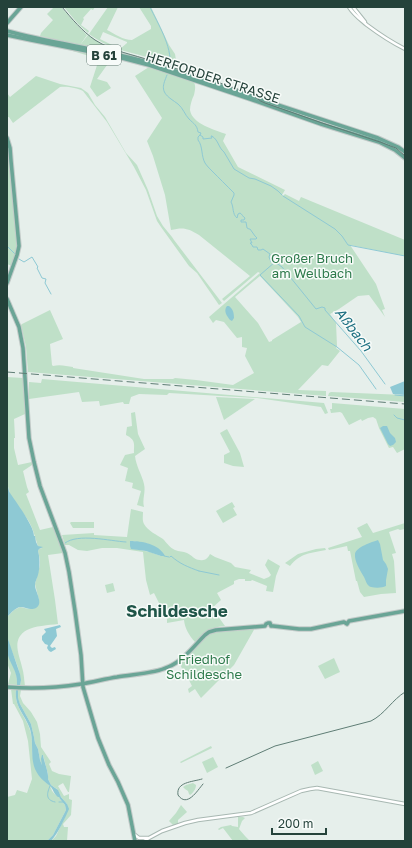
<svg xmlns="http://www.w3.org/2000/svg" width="412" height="848" viewBox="0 0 412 848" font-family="'Golos Text',sans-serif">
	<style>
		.green { fill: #bfe0c8; fill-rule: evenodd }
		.water { fill: #8ec9d4 }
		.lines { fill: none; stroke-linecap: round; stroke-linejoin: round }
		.stream { stroke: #8ec9d4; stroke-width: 1 }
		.minor-casing { stroke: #a8b8b2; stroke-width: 4.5 }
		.major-casing { stroke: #c2cac8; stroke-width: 5.5 }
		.minor { stroke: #fff; stroke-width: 2.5 }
		.major { stroke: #6aa596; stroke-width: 3.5 }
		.tram { stroke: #5f7d75; stroke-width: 1 }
		.rail { stroke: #5f7d75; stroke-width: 1; stroke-dasharray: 8 4; stroke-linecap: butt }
		.labels { text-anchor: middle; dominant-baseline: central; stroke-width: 3; stroke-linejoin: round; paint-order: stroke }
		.shield { fill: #f7fbf9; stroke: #637a73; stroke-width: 1 }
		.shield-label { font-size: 12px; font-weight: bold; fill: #24423a }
		.street-label { font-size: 13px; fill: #24423a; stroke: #f7fbf9 }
		.park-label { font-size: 13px; fill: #2d7a4b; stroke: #f7fbf9 }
		.water-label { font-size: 14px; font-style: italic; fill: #1c6f80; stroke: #f7fbf9 }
		.district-label { font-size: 17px; font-weight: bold; fill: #1f5548; stroke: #f7fbf9 }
	</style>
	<rect width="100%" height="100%" fill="#e6efeb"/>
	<g class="green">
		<polygon points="54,7 61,7 76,24 87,35 80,45 40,36 41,33 53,20 47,14"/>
		<polygon points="64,7 68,7 70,8 71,7 95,7 93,10 91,9 83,18 84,19 81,25 89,31 88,33 78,24"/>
		<path d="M108,7H118L107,30C115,34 123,40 132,40L151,29V26L139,7H151L169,45L175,54L177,67C167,64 157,60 147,57C124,51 108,48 89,34ZM103,32L127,42V43L120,49L100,39Z"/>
		<polygon points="88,35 104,46 128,55 80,45"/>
		<polygon points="66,49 112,58 97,79 107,82 111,88 97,97 90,87 99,59"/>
		<path d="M149,67L194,82C196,87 195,90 194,95C192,99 190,105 190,110C192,124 215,130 226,134L223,141L238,167L285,190L282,195L283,196L285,194L299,201L301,197L405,240V256L350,245L376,284L385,309L382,310L385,317L369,295L358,296L355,298L339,309L330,314L336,323L337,346L336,348L340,351L328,366L322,365L298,390L326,391V396L28,372L26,347L21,325L22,324L50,310L63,339L50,344L52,365L53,366C60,364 66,366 73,367V368L144,379H173L175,378L196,380L233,385L254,373L245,356L247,348L242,347V337L237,338L224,322L216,320L213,323L209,317L260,273L258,272L224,301L222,299L250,276L199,235C188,228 183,227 171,230L165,195L153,156L147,141L162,118L135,76ZM260,276L298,317L301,322L272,340V341L269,342L258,323L235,297Z"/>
		<path d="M36,76L60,84L81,88L88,93L95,105L105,117L126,153L137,165L148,190L157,216L163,226L172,237L174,240L222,303L219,305L197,273L189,266L161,227L157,221L146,190L134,167L107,122L83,91C77,88 67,86 60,87L13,123L9,117H7V93L10,97Z"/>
		<polygon points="7,144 9,153 18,246 17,251 12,266 7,264"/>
		<path d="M7,377L23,378L25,414L14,419L15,438H14V448L18,465L32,462V465L23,471L27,487L29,492L26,494L40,530L53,527L63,553L48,555L55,600L58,624C49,625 34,626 27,630C11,639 19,654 22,667C24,673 24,680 25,686H20C23,671 11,654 8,639C6,632 7,624 7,617L14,610L20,607L29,609L39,600L35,584L40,565V560L38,551L39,549L42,548L38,546C35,537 33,528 28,520C22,511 15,503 10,494C9,490 9,488 7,485Z"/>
		<polygon points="42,379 324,403 328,413 325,414 321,407 257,398 169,393 167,395 139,394 131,397 129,404 124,404 123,402 100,406 99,401 82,402 79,392 29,399 29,382 41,383"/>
		<polygon points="331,392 405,395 405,402 328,396 329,393"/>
		<polygon points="216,397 255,399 224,420"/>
		<polygon points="332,403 405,409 405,449 397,453 393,447 389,448 379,428 376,419 373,417 368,418 362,421 361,419 349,425 342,413 340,412 331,413 330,409 332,409"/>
		<path d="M135,412L138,434L145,449L135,456C136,466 142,475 144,484C146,492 142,499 144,507L137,505L141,491L132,488L133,483L125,481L128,468L120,465L125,455L134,453C134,444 136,440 126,435V434L127,427L132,426L131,413Z"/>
		<polygon points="227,429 240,453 244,467 233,466 224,463 224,455 230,452 220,433"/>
		<polygon points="232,502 235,507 233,508 237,515 223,523 216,511"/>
		<path d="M131,509L143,512C143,516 142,520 144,524C148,531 157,535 163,539C167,543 170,548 175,550C179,552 183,551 187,553C192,555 194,560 200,560C205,561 208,558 210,554L215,557L231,563L235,567L251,570L249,573L264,579L269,577L271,575L265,565L268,559L280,566L276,576L273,592L266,591L267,586L252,580L251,581H245V579H239L234,581V584L217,593L221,600L212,608L225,626C211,627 205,632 195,642C189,635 185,629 184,620L167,623V619L154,593L150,595L146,580L143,552L117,548H102L87,551L78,550L69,545H65L62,535L94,533V535L127,537ZM132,541L149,544L161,556L150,552L135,549Z"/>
		<polygon points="71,522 94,522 94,528 73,528 70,523"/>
		<polygon points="367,523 373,533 405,523 405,529 400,530 398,529 389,532 396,553 392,554 394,561 396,593 381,594 364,597 360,592 357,581 356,581 350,551 348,551 347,546 329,550 328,548 362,537 357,528"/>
		<path d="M325,548L326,550C311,553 300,553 290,566L285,563L298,554L316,549Z"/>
		<polygon points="113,583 115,591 107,593 105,585"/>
		<path d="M255,628L234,665L201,698L195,689L189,693L188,689L192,686L186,674L184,675L180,663C190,653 203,635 218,631Z"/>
		<path d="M7,652C12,663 18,673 17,685L8,684L11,673L7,663Z"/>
		<polygon points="334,658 340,672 325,679 318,666"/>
		<path d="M11,689L16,690C14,707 25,715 30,730C32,736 32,742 32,748C33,765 36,774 49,785C52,788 51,791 54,793C55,795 57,795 59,796L60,799L65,805L66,810L53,835L47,841H7V797L15,795L17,790L27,793L32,779L28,741L23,721L14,704H13Z"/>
		<polygon points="18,690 21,690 20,696 23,703 31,712 37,722 40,734 41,747 51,762 49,764 52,771 59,774 71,776 69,792 68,792 63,783 58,786 64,796 69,794 69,799 72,800 71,815 63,824 64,827 68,827 67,841 51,841 56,836 65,817 67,804 61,797 57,789 51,785 48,779 48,774 43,755 43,765 42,765 40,760 38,749 35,743 34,737 31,724 20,704 18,699"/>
		<polygon points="211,746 212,748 181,763 180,762"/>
		<polygon points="213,757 218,767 207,773 202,762"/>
		<polygon points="318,761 323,771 315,775 311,765"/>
		<path d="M193,783L196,785C196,789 193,793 190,795L189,794L188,791L185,789L183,787L186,785Z"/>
		<polygon points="181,805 187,812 178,820 178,824 173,825 169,821 176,813"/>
		<polygon points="238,817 243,817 245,818 242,821 239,829 245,836 250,841 233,841 223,828 219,830 218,829 221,827 231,825 232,826 238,827"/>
	</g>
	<g class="water">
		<path d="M227,306H229C233,309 234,313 234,318L232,321L230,320C227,316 223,311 227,306Z"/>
		<polygon points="405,381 405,395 393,394 390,387"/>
		<polygon points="383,426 387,426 390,433 395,438 396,442 393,445 390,446 388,444 380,428"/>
		<path d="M7,485C9,488 8,490 10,493C16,502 34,526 34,536H35L36,542L38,546L43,547L39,549L38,551C40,558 40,567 38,575C37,578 35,582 35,585C35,592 44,603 36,608C30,611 26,607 20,607C15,608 11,613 8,616L7,621Z"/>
		<path d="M378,540L380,544L383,560L386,564L388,569L386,580V586C382,588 376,588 371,587C367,586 366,581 364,577C361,572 354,561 355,554C356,547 372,542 378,540Z"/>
		<path d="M130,541C142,541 159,544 165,556H161L146,551L131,549L130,546Z"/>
		<polygon points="60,625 61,627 56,629 57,636 50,646 52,648 55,647 56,649 51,652 49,651 47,648 48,645 45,644 42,640 42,636 46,632 44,629"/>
		<path d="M7,626L8,639L20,674L21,680L20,686L17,685C18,670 9,664 7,651C6,644 7,632 7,626Z"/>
		<path d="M16,690H18V698L20,704L31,724L34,737L35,743L38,749L40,760L42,765L41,759L42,755H43C44,762 49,773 48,779L51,785L58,790L61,797L67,804L69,809C64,820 59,832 51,841H47L53,835L66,810L65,805L60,799L59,797H58C54,794 54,791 51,787C49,785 46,783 44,781C40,778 37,773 35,769C30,757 34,742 30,729C25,714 14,707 16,690Z"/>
	</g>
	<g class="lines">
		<g class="stream">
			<path d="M150,7C158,24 172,46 170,65"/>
			<path d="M167,75C163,85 160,91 171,99C173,101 176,102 178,104C183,108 185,115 189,119C194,124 197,125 198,132L201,133L200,135L203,137V139L212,138L211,136H212C219,141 218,147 224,152L234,169L249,178L255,179L271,186L278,191L282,195"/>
			<path d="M200,135L198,137V140C203,146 201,156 205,163C207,166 209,168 212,171C219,178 226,185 234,193V195L231,202C234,207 232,214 237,218L238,214L240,213C242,214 243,217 245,218L244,220H241V222H246L247,228L249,229H250L255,236L257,238L256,239H250L252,243H250L252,245L253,247H257L258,250H261L263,249L270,254L269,257L271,262"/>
			<polyline points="283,196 335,229 342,236 348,245 405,256"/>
			<polyline points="7,246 15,254"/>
			<polyline points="19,259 24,262 32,257 38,267 37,268 42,278 46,279 45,283 51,294"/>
			<polyline points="376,389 359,365 337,347 305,327 299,316 260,275 275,262 282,267 316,309 322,307 325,308 325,310 361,351 385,384"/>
			<polyline points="395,395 405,396"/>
			<polyline points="394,415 397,418 405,420"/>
			<path d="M65,543C78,533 110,541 126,542"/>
			<polyline points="164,556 169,557"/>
			<path d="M170,557L171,556C180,564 188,567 199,571"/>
			<polyline points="199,571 219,575"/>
			<path d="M50,786C47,793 45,800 55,802"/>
			<polyline points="59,802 64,802"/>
		</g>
		<g class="minor-casing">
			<g id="minor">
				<path d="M349,7C354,15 360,19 367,25C379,34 391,42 405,49"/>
				<polyline points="353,7 365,22"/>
				<polyline points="135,835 139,838 148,838"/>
				<polyline points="144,841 149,838 162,831 185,823 198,820 251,813 301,791 310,789 317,788 405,804"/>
			</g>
		</g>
		<g class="major-casing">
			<g id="major">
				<polyline points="7,23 21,7"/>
				<path d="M7,31C54,44 104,49 151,63L378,138L398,147L405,152"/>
				<polyline points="7,35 31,40 122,58 149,65 250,99 321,124 379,142 395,150 405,158"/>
				<polyline points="7,138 10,148 11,161 19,246 17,255 7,283"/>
				<polyline points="7,299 19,327 23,348 29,438 34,462 40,486 61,542 65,553 69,572 75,611 81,655 83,687 98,738 109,765 118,782 128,805 135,841"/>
				<path d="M7,687C32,689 56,688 81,684C93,682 105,679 117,677C132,674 154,674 168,667C183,661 194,646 205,635L209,632L216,630L265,626L266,624L268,623H270L271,626H273L299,629H311L344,622L347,624L349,621L405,611"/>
			</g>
		</g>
		<use href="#minor" class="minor"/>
		<use href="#major" class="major"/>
		<g class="tram">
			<path d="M62,7C72,19 82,31 95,40C114,52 132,54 152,61C185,71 217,82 249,93C255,95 258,101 265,103L325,124L380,142L396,148L405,156"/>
			<path d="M226,768L275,746L371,721C385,714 392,700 405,692"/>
			<path d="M202,779C192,782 176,782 178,795C187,808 197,791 203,784"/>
		</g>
		<polyline class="rail" points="7,372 405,404"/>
	</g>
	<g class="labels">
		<rect class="shield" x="87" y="45" width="34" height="20" rx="3"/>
		<g class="shield-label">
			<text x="104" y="55">B 61</text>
		</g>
		<g class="street-label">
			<text transform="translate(213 77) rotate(18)">HERFORDER STRASSE</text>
		</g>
		<g class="park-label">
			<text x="312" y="258">Großer Bruch<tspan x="312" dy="15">am Wellbach</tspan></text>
			<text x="204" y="659">Friedhof<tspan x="204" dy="15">Schildesche</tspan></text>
		</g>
		<g class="water-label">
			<text transform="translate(354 329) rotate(52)">Aßbach</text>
		</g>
		<g class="district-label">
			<text x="177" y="610">Schildesche</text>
		</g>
	</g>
	<rect width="412" height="848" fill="none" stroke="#24423a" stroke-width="16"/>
	<path d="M272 828v6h54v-6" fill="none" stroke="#24423a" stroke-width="2"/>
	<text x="278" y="828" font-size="12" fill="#24423a" stroke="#f7fbf9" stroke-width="3" paint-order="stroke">200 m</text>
</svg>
